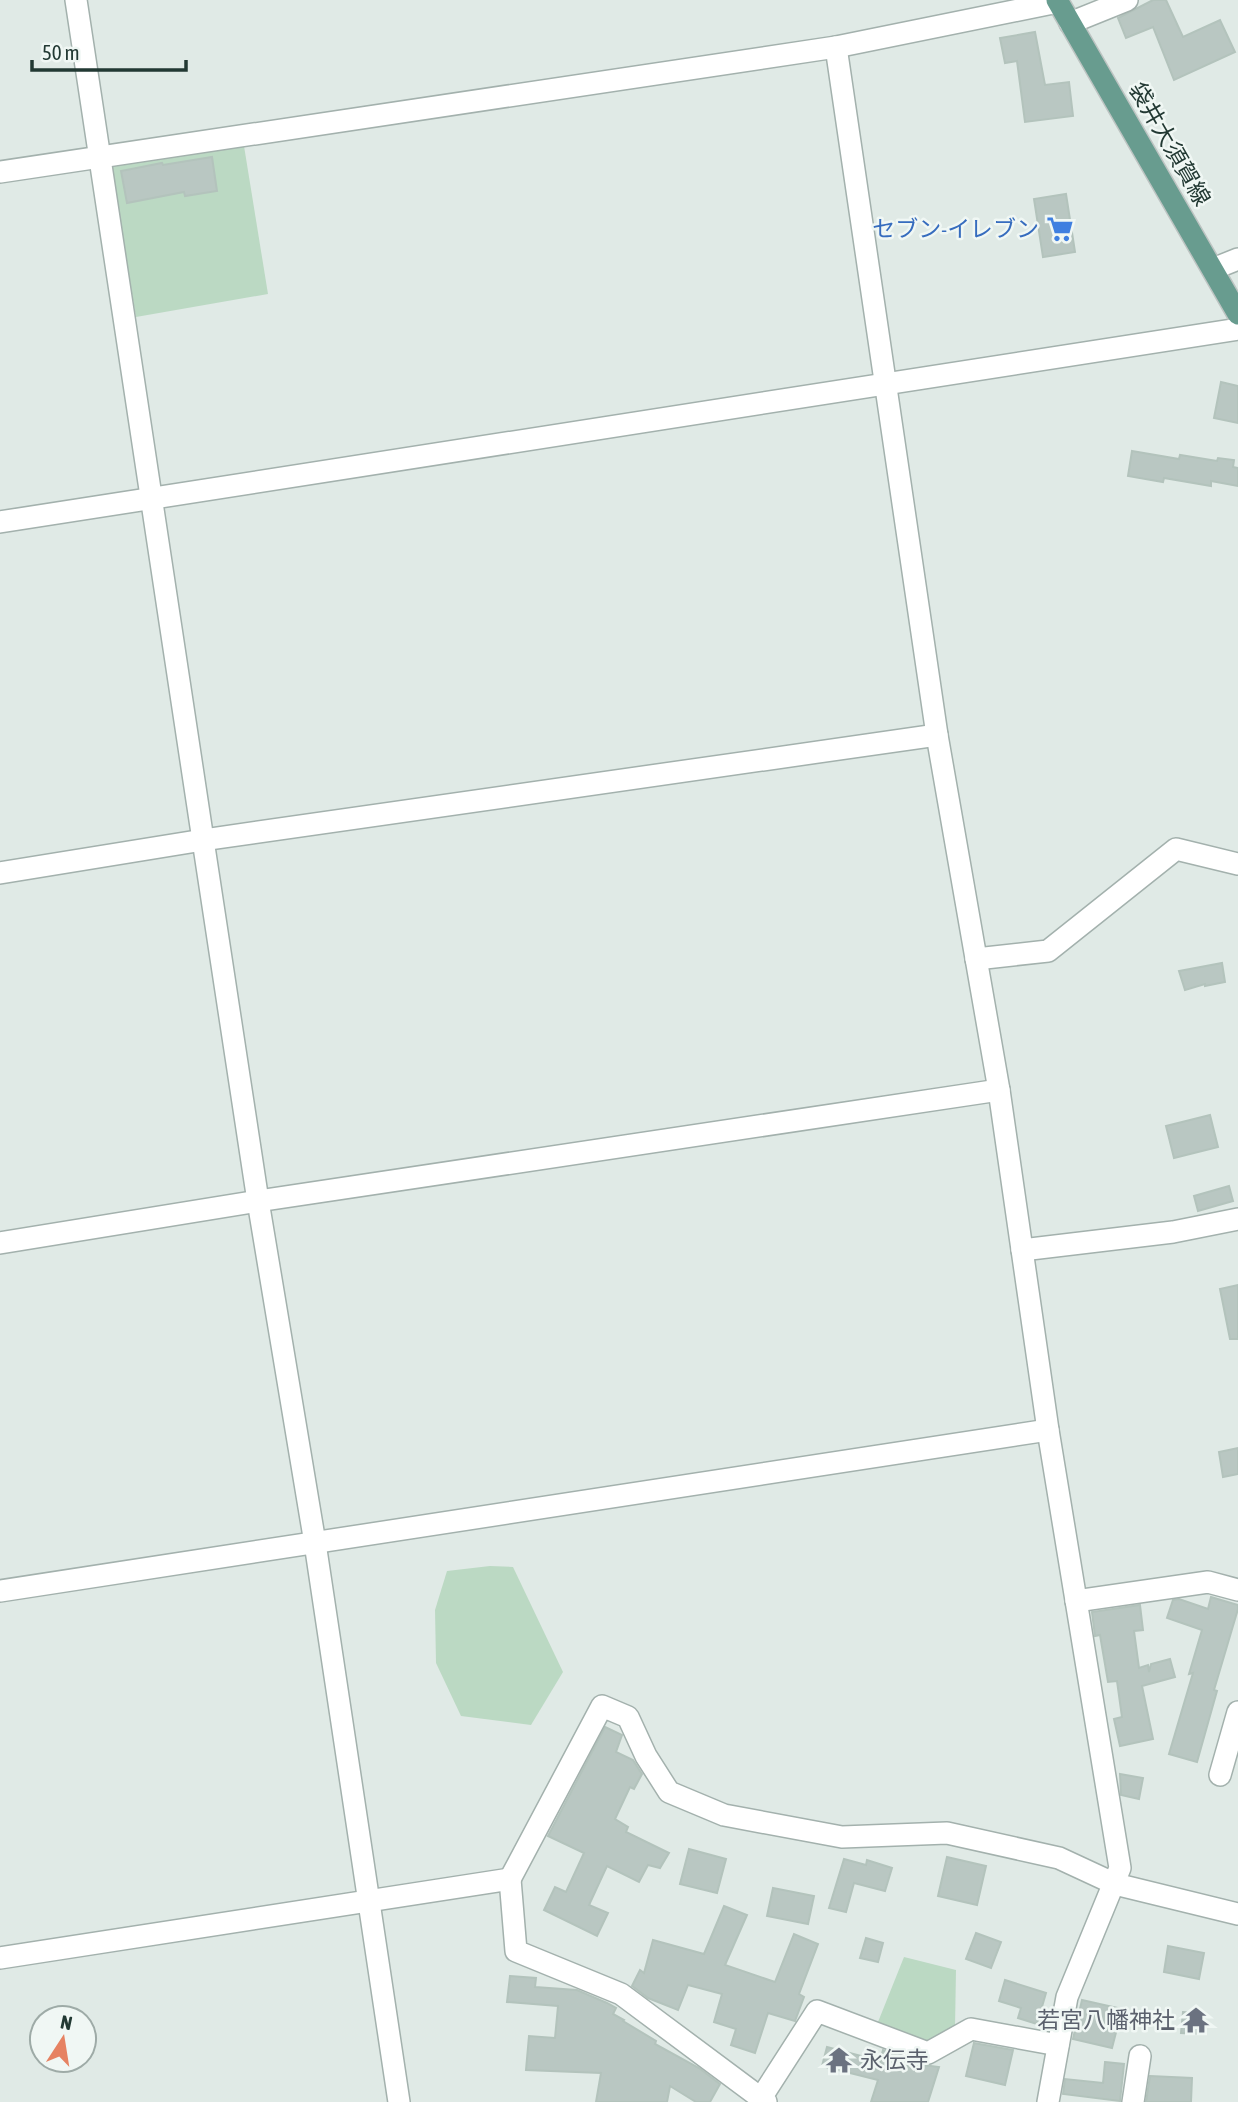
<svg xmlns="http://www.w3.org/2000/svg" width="1238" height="2102" viewBox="0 0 1238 2102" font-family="'Asap Condensed','Noto Sans JP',sans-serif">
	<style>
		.green { fill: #bbd9c3 }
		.building { fill: #b9c7c2; stroke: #b3c3bc; stroke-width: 2 }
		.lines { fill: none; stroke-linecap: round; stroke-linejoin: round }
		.minor-casing { stroke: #a3b1ad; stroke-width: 24 }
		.tertiary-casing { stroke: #a3b1ad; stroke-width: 24 }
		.primary-casing { stroke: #bdc4c2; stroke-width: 24 }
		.minor { stroke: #fff; stroke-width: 21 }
		.tertiary { stroke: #fff; stroke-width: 21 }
		.primary { stroke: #689c8f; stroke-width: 21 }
		.labels { text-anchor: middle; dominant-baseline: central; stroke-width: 5; stroke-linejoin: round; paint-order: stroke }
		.street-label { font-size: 23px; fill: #223933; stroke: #f0f7f4 }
		.shop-label { font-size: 23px; fill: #366cbe; stroke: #f0f7f4; text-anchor: end }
		.worship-label { font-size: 23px; fill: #5b616d; stroke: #f0f7f4; text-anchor: end }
	</style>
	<rect width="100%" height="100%" fill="#e0eae6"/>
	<g class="green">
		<polygon points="244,146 268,294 136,317 110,165"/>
		<polygon points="490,1566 513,1567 563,1672 531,1725 461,1716 436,1663 435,1610 447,1571"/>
		<polygon points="904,1957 956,1970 955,2028 923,2043 878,2022"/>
	</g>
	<g class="building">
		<polygon points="1153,0 1166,0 1183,37 1220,20 1235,52 1174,80 1153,27 1126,38 1118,18"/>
		<polygon points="1035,32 1045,85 1069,82 1073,116 1025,122 1017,61 1005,63 1000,38"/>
		<polygon points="212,157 217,191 185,196 184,192 127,203 121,171 162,163 163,165"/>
		<polygon points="1066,194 1075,252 1043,257 1034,199"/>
		<polygon points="1221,382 1238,386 1238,423 1214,418"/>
		<polygon points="1132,451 1179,459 1180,455 1217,461 1218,458 1234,460 1233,467 1238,468 1238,486 1211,481 1211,486 1164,478 1163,482 1128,476"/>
		<polygon points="1222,963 1225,982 1205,986 1205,984 1185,990 1179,971"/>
		<polygon points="1210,1115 1218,1147 1174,1158 1166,1126"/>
		<polygon points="1229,1186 1233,1201 1198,1211 1194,1196"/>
		<polygon points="1238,1285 1238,1339 1230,1339 1220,1289"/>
		<polygon points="1238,1448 1238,1474 1223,1477 1219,1452"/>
		<polygon points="1211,1597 1238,1605 1238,1609 1214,1690 1217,1691 1197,1762 1169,1754 1193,1673 1189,1674 1202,1630 1167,1618 1173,1600 1179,1599 1208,1609"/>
		<polygon points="1140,1605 1143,1630 1134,1631 1139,1668 1148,1665 1149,1672 1151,1664 1170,1659 1175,1677 1142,1686 1153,1739 1120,1746 1114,1719 1122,1717 1117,1681 1108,1682 1100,1635 1095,1636 1092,1612"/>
		<polygon points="605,1727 622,1735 616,1752 633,1760 642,1774 634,1789 630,1787 615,1819 628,1827 626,1832 669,1853 660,1868 648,1865 639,1882 607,1866 589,1905 608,1913 597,1936 544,1910 555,1887 566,1892 584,1853 548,1836"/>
		<polygon points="1120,1774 1143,1778 1139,1799 1121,1795"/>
		<polygon points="689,1849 726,1859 717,1893 680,1884"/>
		<polygon points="947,1857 986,1866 977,1905 938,1896"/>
		<polygon points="844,1859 866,1865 867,1860 892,1868 885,1891 854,1883 846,1912 829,1908"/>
		<polygon points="773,1888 814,1896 808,1924 767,1916"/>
		<polygon points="724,1906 747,1915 725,1965 775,1982 794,1934 818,1944 799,1994 804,1997 795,2021 768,2013 755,2053 731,2045 736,2029 714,2022 722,1994 688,1985 678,2010 648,1998 632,1986 640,1970 644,1973 653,1940 704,1954"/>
		<polygon points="976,1933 1001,1942 991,1968 966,1959"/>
		<polygon points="866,1938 883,1943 878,1962 860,1958"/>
		<polygon points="1168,1946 1204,1953 1199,1979 1164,1972"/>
		<polygon points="510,1976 536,1978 535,1987 577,1990 607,2003 616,2008 613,2014 624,2020 623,2021 656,2041 655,2044 699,2068 720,2084 710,2102 696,2102 670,2086 667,2102 596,2102 601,2073 526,2070 529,2036 555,2038 558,2006 507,2002"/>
		<polygon points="1005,1980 1046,1993 1037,2024 1018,2018 1021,2008 999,2001"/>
		<polygon points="1082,2000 1122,2009 1112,2048 1073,2039"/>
		<polygon points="1183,2012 1203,2014 1202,2034 1181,2033"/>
		<polygon points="974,2043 1013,2050 1005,2085 966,2076"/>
		<polygon points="827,2047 880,2061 883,2050 923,2065 939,2067 928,2102 871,2102 878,2080 822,2066"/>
		<polygon points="1105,2062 1124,2064 1120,2101 1063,2094 1065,2079 1103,2083"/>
		<polygon points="1150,2076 1192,2078 1191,2102 1146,2102"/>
	</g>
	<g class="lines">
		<g class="minor-casing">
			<g id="minor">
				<polyline points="1070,23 1127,0"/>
				<polyline points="836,47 937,735 999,1090 1048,1430 1120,1868 1067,1997 1048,2102"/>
				<polyline points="0,172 836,47 1058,2"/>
				<polyline points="1213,269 1238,259"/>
				<polyline points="0,522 1238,329"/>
				<polyline points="0,873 203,840 937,735"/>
				<polyline points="976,959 1048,951 1176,849 1238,864"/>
				<polyline points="1022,1250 1173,1232 1238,1219"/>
				<polyline points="0,1591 1048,1430"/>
				<polyline points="1076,1601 1208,1582 1238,1590"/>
				<polyline points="1220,1775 1238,1712"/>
				<polyline points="510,1879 602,1706 628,1717 646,1756 669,1792 724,1815 842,1837 947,1833 1059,1858 1115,1884 1238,1914"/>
				<polyline points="0,1958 510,1879 516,1951 621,1994 766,2102"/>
				<polyline points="761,2098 817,2011 928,2053 971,2029 1058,2045"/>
				<polyline points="1133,2102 1140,2056"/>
			</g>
		</g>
		<g class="tertiary-casing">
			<g id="tertiary">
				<polyline points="76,0 203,840 258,1201 315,1543 399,2102"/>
				<polyline points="0,1243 258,1201 999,1090"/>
			</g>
		</g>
		<g class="primary-casing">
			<polyline id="primary" points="1057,0 1238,314"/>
		</g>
		<use href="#minor" class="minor"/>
		<use href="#tertiary" class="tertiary"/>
		<use href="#primary" class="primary"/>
	</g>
	<defs>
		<g id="supermarket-bare" transform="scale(2.1)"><path d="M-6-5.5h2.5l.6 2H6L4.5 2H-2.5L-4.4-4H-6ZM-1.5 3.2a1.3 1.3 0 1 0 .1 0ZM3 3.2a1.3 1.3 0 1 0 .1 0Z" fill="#3f7fe0" stroke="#f0f7f4" stroke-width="2.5" paint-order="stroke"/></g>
		<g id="temple-bare" transform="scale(2.1)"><path d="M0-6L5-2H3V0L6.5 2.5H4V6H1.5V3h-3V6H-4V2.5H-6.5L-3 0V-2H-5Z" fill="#6b7280" stroke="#f0f7f4" stroke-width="2.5" paint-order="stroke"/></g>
	</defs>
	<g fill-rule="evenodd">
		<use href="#supermarket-bare" x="1060" y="229"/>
		<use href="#temple-bare" x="1196" y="2020"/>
		<use href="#temple-bare" x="839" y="2060"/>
	</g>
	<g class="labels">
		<g class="street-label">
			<text transform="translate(1170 144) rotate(60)">袋井大須賀線</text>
		</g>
		<g class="shop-label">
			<text x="1039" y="229">セブン-イレブン</text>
		</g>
		<g class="worship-label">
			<text x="1175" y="2020">若宮八幡神社</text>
			<text x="860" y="2060" text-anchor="start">永伝寺</text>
		</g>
	</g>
	<g transform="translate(63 2039) rotate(12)"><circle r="33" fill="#f0f7f4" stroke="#9eaba7" stroke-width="2"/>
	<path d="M0-5L12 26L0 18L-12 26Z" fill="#e68262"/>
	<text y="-10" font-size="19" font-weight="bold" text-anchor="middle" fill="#223933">N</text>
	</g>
	<path d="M32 60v10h154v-10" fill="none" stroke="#223933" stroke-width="3.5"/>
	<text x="42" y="60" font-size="21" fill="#223933" stroke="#f0f7f4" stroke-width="5" paint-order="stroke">50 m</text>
</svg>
